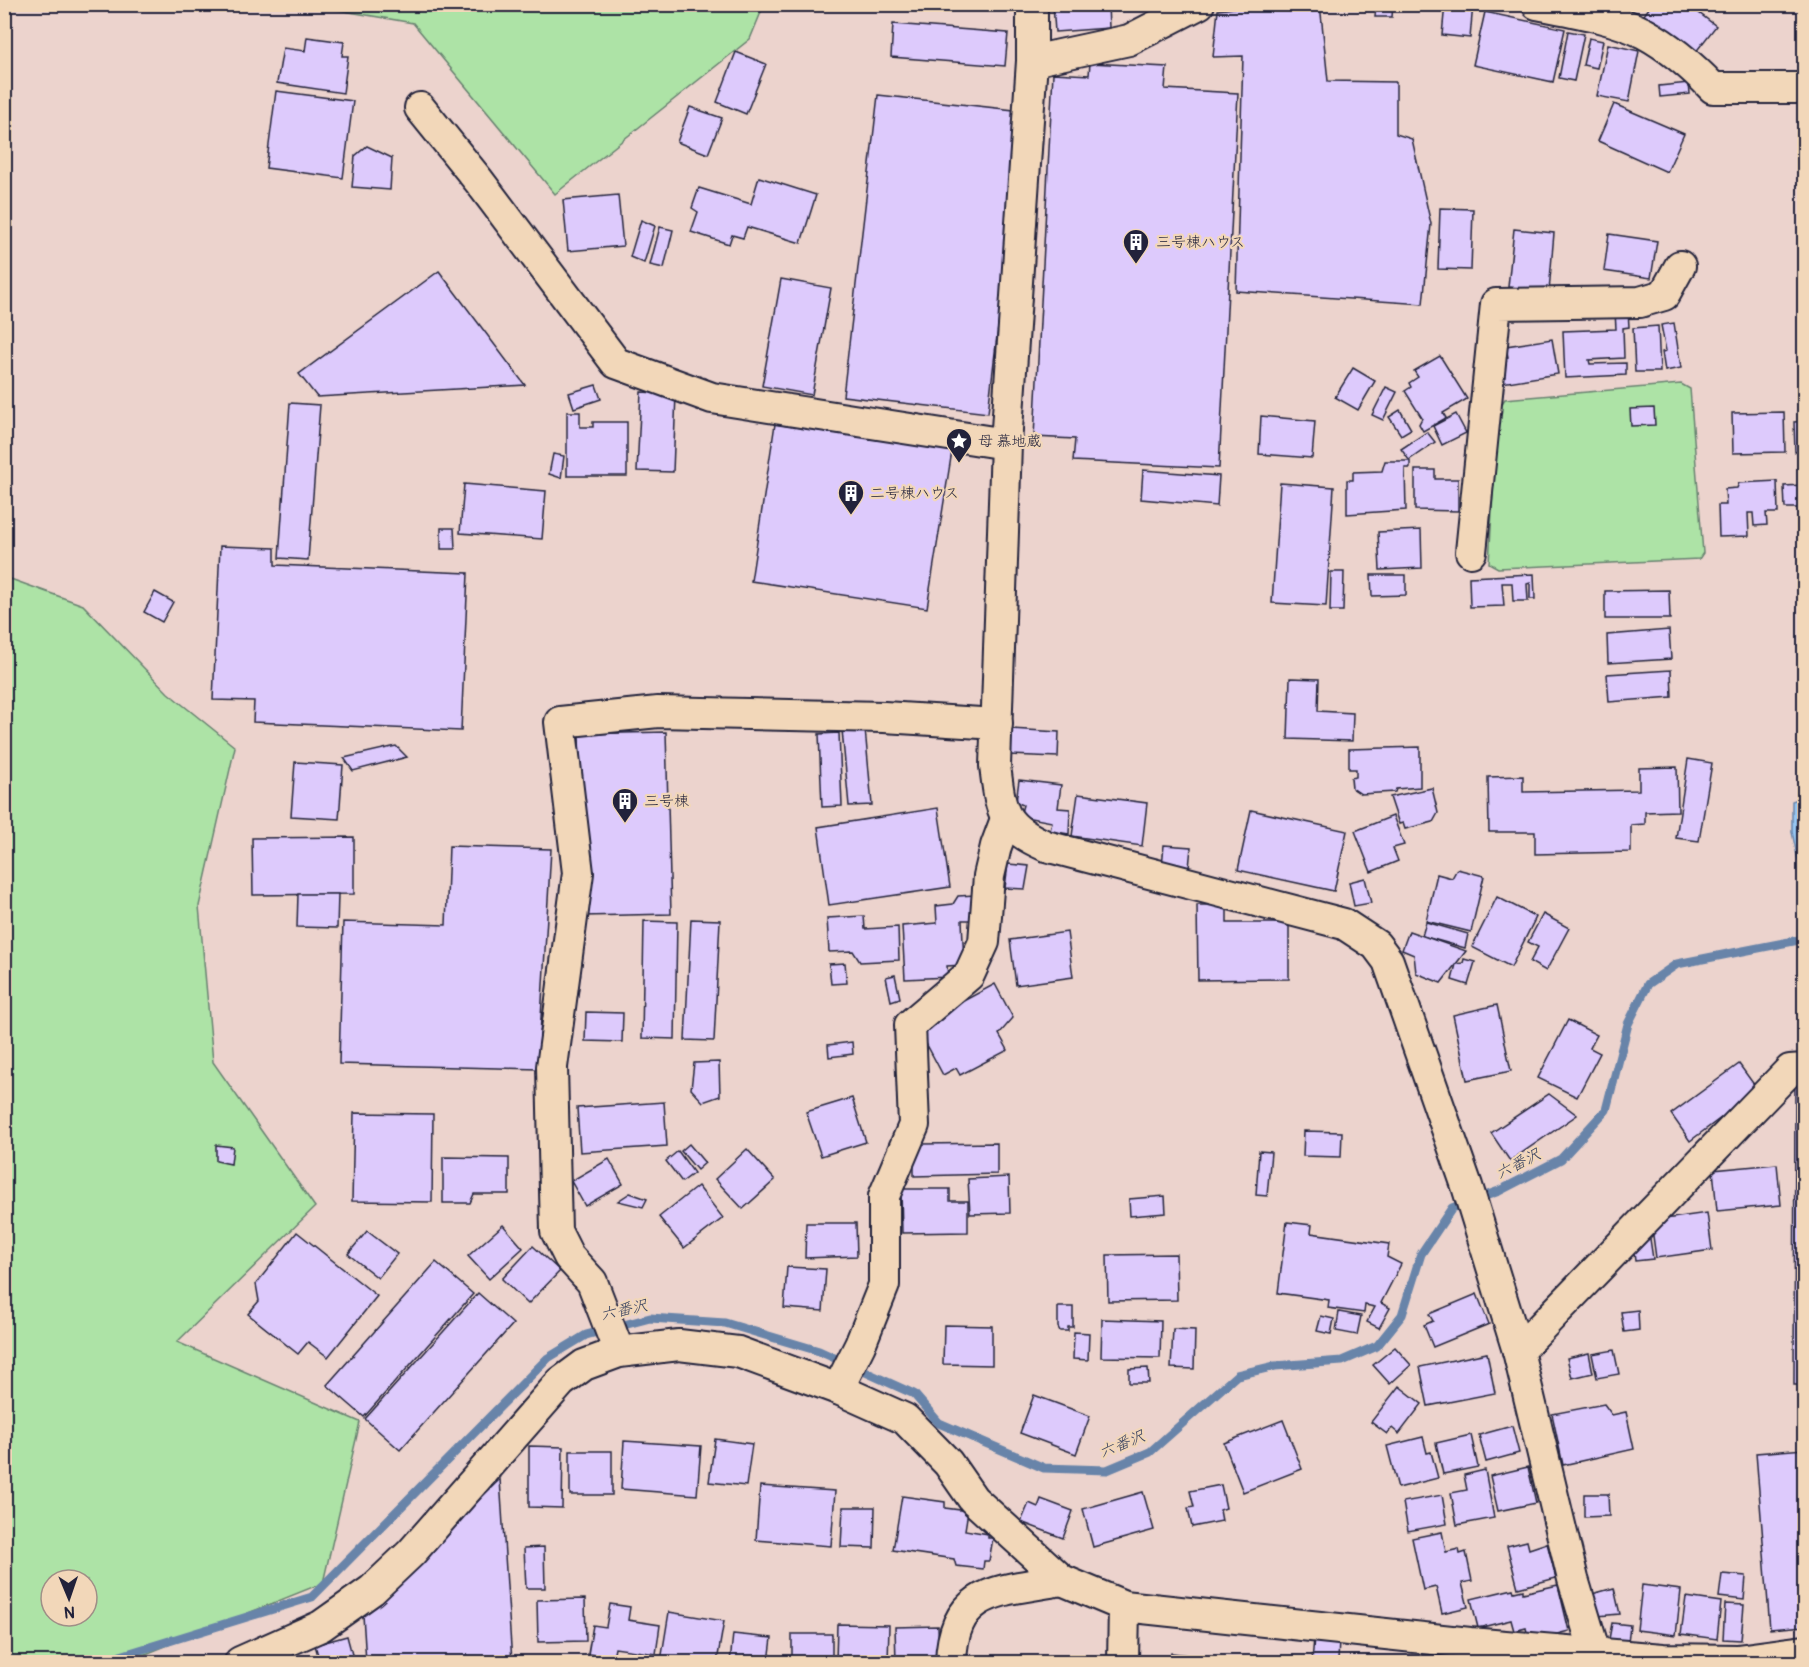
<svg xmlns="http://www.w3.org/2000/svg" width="1809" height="1667" viewBox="0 0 1809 1667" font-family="Pangolin,'Klee One',sans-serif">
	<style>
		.green { fill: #ade3a6; stroke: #688270; stroke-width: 1.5; fill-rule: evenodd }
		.water { fill: #96c6f2; stroke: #6884a9; stroke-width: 1.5 }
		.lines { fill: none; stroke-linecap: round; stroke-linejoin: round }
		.stream { stroke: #6884a9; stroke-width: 9 }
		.building { fill: #ddcafc; stroke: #22223b; stroke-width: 1.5 }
		.minor-casing { stroke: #22223b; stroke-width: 34 }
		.minor { stroke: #f2d7b9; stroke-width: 30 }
		.labels { text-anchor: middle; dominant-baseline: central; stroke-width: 4.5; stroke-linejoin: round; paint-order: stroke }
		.poi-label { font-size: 15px; fill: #22223b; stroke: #f2d7b9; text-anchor: start }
		.water-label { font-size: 16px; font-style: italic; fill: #394360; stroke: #f2d7b9 }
	</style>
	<rect width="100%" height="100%" fill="#ecd3cd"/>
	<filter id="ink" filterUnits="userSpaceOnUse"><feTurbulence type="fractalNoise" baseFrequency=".0167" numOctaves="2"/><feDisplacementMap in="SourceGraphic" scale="12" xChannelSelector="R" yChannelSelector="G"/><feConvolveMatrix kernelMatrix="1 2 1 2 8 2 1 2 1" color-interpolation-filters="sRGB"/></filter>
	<g filter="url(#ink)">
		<g class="green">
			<polygon points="309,5 764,5 750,39 555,194 413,23"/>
			<polygon points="1681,384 1690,389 1703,553 1699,559 1498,568 1489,563 1498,409 1505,399"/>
			<path d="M5,577L83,605L168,693L235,747L199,906L213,1062L315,1207L177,1342L360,1422L323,1583L126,1662H5ZM51,1580H87V1616H51Z"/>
		</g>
		<polygon class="water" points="1798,799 1804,801 1804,860 1798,860 1792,832 1792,801"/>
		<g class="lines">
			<polyline class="stream" points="101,1662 312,1597 548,1358 586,1335 650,1318 725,1323 819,1351 914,1394 939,1423 1044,1468 1107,1470 1150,1452 1237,1375 1275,1366 1342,1361 1377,1346 1402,1315 1421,1254 1452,1208 1499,1191 1561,1159 1606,1110 1628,1024 1648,984 1677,964 1804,939"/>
		</g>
		<g class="building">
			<polygon points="1053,4 1108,4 1109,28 1055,32"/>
			<polygon points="1267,4 1320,4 1328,81 1396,82 1396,134 1412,139 1431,224 1423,304 1236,291 1243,56 1213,57 1218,10"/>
			<polygon points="1376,4 1393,4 1392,17 1375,17"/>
			<polygon points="1445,4 1473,4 1470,38 1442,35"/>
			<polygon points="1652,4 1687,4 1716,26 1695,53 1644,15"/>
			<polygon points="1485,12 1565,29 1553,82 1473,65"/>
			<polygon points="893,24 1008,33 1005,66 891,57"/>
			<polygon points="1568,31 1584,34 1574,81 1559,78"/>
			<polygon points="307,37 344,42 342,56 348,56 343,93 277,83 283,48 305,51"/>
			<polygon points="1589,38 1603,41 1597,68 1583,65"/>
			<polygon points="1608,44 1639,51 1629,102 1597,96"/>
			<polygon points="736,52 766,64 746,114 717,102"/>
			<polygon points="1090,63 1167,67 1165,89 1238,93 1219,468 1073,461 1075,439 1034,437 1053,73 1089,75"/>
			<polygon points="1689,83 1690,94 1660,97 1659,86"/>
			<polygon points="276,91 353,101 343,178 266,168"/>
			<polygon points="878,95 1023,111 988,413 843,396"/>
			<polygon points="1614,104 1684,134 1667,172 1598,141"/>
			<polygon points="690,107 722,118 708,154 677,142"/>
			<polygon points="367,146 392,158 390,190 352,187 355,156"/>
			<polygon points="759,177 816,195 801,243 747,227 743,238 732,235 729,244 691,232 698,212 692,208 699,188 751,204"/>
			<polygon points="618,195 623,246 568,251 563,200"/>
			<polygon points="1440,208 1473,209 1471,270 1438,269"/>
			<polygon points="641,220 655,226 644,263 630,257"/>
			<polygon points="660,227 673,230 664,268 650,265"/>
			<polygon points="1514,229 1554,233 1549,291 1508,287"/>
			<polygon points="1609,234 1657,241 1651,278 1604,271"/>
			<polygon points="439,271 525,385 317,397 299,374"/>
			<polygon points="781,279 831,288 812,395 762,386"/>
			<polygon points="1628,311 1629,327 1623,328 1624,358 1589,360 1590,364 1626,363 1626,375 1565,378 1563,331 1616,329 1615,312"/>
			<polygon points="1674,323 1681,368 1665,371 1662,352 1666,351 1661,325"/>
			<polygon points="1658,326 1660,372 1635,372 1633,328"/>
			<polygon points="1552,339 1558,374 1502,383 1498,358 1508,357 1506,346"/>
			<polygon points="1440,356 1467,399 1443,413 1446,418 1423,431 1419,424 1422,418 1405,391 1411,387 1409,383 1418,377 1414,371"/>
			<polygon points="1353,368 1375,381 1358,410 1335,397"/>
			<polygon points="596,385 601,399 574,408 569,393"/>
			<polygon points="1386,387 1397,392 1383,420 1372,415"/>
			<polygon points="641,392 676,394 673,472 637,471"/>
			<polygon points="290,403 320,405 308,560 279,558"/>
			<polygon points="1654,408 1655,425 1631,426 1630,409"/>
			<polygon points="1400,410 1411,429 1401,435 1389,417"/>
			<polygon points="567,412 580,412 580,427 593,427 593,422 627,422 627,476 567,476"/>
			<polygon points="1784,412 1785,452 1733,453 1732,413"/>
			<polygon points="1456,414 1466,433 1442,445 1433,426"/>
			<polygon points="1261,416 1315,421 1312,458 1259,454"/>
			<polygon points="1804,421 1804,451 1795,452 1794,422"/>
			<polygon points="775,424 952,451 927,608 751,581"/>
			<polygon points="1427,432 1435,442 1409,460 1401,449"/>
			<polygon points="553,454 564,456 561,478 549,474"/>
			<polygon points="1385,461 1410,461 1410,468 1405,468 1406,510 1347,514 1347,480 1353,480 1353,472 1382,471"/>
			<polygon points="1143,470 1219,476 1217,506 1141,499"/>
			<polygon points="1415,470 1435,470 1435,479 1458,479 1458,511 1415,510"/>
			<polygon points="1777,481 1778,513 1766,513 1767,525 1754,526 1753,513 1748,513 1749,536 1719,537 1718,505 1726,505 1725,489 1737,488 1739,483"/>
			<polygon points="1280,483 1334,487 1326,606 1272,603"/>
			<polygon points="464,484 546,491 542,539 460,533"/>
			<polygon points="1804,485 1804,508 1785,508 1784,486"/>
			<polygon points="441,528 454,528 455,549 441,549"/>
			<polygon points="1421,530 1422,568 1380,570 1378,532"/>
			<polygon points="220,546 275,548 275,565 468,573 461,731 253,722 254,701 213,700"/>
			<polygon points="1331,572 1344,572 1343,611 1330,611"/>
			<polygon points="1534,574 1535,599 1530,599 1530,583 1527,584 1528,601 1513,601 1512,583 1502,583 1504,606 1470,607 1469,577"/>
			<polygon points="1371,575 1406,575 1406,595 1372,596"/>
			<polygon points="1669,590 1670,619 1605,619 1605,591"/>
			<polygon points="155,592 173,602 162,622 144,612"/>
			<polygon points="1669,630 1671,659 1608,663 1607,635"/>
			<polygon points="1671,670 1672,697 1609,702 1607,674"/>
			<polygon points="1290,678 1319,679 1318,711 1353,713 1352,741 1288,739"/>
			<polygon points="865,729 872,805 849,806 842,730"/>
			<polygon points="1011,729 1059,732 1058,757 1010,755"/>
			<polygon points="666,732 671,914 584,916 579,734"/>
			<polygon points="839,733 842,806 822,807 819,734"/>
			<polygon points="396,746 407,757 353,771 344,758"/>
			<polygon points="1420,747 1420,787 1396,789 1395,792 1361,794 1352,788 1351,778 1356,777 1356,769 1349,769 1349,749"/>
			<polygon points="1688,759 1712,763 1699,841 1676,838"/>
			<polygon points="295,762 343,765 339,819 291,816"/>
			<polygon points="1677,767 1678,811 1645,812 1645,824 1631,825 1631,852 1535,854 1535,832 1489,832 1488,777 1523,776 1523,792 1639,790 1639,768"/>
			<polygon points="1019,780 1061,785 1058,808 1070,809 1069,834 1050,831 1052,822 1020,816 1023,805 1016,802"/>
			<polygon points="1432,788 1438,813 1433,822 1405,829 1403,823 1399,824 1390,797"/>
			<polygon points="1078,794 1147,803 1142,846 1072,836"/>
			<polygon points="938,808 950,887 829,905 818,827"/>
			<polygon points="1251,810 1347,831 1334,891 1238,870"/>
			<polygon points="1393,816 1404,845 1393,848 1398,861 1371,872 1355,831"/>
			<polygon points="354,837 354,894 253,895 252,838"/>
			<polygon points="1164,845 1191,847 1189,868 1162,866"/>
			<polygon points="449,846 551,849 538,1069 339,1064 343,922 446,925"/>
			<polygon points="1008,864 1029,866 1025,889 1005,888"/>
			<polygon points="1457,869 1484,876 1471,932 1426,921 1437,874 1452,878"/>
			<polygon points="1365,878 1371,903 1354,906 1349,882"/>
			<polygon points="298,894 338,894 337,928 297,927"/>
			<polygon points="975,895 976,920 962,920 964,965 947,966 948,977 905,979 902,926 937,923 936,906 953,904 958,896"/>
			<polygon points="1497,897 1536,917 1511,967 1472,947"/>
			<polygon points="1197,905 1227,905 1227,923 1289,923 1289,979 1198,980"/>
			<polygon points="1543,914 1569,928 1546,971 1530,962 1538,947 1528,942"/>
			<polygon points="864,916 865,929 898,927 899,960 860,962 853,951 829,952 827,918"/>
			<polygon points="691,919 720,920 714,1041 685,1040"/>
			<polygon points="644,921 677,922 675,1039 642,1038"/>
			<polygon points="1426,922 1468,934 1465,948 1422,936"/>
			<polygon points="1409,931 1466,951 1441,983 1416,973 1414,955 1402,950"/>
			<polygon points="1067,932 1073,977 1016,985 1010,940"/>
			<polygon points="1464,959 1475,962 1468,985 1452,980 1456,964 1463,963"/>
			<polygon points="845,963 847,983 831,984 829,964"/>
			<polygon points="895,975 900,998 891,1001 886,977"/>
			<polygon points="995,984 1013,1018 999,1034 1008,1050 960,1075 956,1068 943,1075 917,1026"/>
			<polygon points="1497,1005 1511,1071 1467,1080 1453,1015"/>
			<polygon points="586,1012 623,1013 622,1042 585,1041"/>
			<polygon points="1568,1020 1597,1035 1590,1048 1600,1053 1577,1097 1538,1078"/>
			<polygon points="852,1042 853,1054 829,1057 828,1045"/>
			<polygon points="719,1062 720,1096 703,1102 691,1089 694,1063"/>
			<polygon points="1739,1064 1758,1090 1690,1141 1671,1114"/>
			<polygon points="1795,1085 1804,1085 1804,1385 1794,1385"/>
			<polygon points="1549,1094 1577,1115 1510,1161 1491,1133"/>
			<polygon points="852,1098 866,1142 821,1156 806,1112"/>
			<polygon points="664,1102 667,1146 580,1152 577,1108"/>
			<polygon points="354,1113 433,1114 432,1202 352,1201"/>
			<polygon points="1304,1131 1342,1132 1341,1157 1303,1156"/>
			<polygon points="997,1143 997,1174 914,1176 914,1164 922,1144"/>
			<polygon points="689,1144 705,1163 697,1170 681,1151"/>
			<polygon points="216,1145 233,1147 231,1164 216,1161"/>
			<polygon points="747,1149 775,1180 743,1209 715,1179"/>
			<polygon points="678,1151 694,1173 682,1182 666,1161"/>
			<polygon points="1259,1151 1271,1152 1267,1196 1256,1195"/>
			<polygon points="443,1157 509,1158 509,1194 474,1194 470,1203 443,1203"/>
			<polygon points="609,1159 623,1184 585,1206 571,1181"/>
			<polygon points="1777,1164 1781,1205 1717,1211 1713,1170"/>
			<polygon points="1009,1177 1010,1213 970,1214 968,1179"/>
			<polygon points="698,1186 723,1218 684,1248 659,1217"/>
			<polygon points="901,1189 950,1189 950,1201 968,1201 968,1232 902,1233"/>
			<polygon points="630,1193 647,1199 643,1207 618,1201"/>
			<polygon points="1165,1196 1166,1213 1130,1216 1129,1199"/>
			<polygon points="1707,1213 1712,1250 1656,1258 1651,1221"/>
			<polygon points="1287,1222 1312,1225 1311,1233 1389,1244 1387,1257 1401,1264 1381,1303 1390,1308 1379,1328 1367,1322 1375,1307 1365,1305 1364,1313 1328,1308 1329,1300 1278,1293"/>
			<polygon points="806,1223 856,1223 857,1256 805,1258"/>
			<polygon points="503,1225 523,1248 489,1279 468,1256"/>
			<polygon points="367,1231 397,1254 378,1278 348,1254"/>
			<polygon points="297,1232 377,1296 328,1357 308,1342 298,1354 248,1314 259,1301 256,1284"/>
			<polygon points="1649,1232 1653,1259 1635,1261 1632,1235"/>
			<polygon points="533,1246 560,1271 528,1304 502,1279"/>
			<polygon points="1176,1254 1177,1300 1108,1301 1107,1255"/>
			<polygon points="436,1262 473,1294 364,1417 327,1385"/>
			<polygon points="787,1267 826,1269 823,1311 784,1308"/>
			<polygon points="478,1293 513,1324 400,1450 365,1419"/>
			<polygon points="1477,1294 1489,1324 1433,1347 1424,1325 1433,1321 1429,1314"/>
			<polygon points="1058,1307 1073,1307 1073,1327 1068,1327 1068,1331 1060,1331 1058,1327"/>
			<polygon points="1638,1310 1639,1330 1624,1332 1621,1312"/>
			<polygon points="1339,1312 1361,1316 1357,1335 1336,1331"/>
			<polygon points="1321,1316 1334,1319 1331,1334 1317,1331"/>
			<polygon points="1102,1319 1161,1321 1160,1358 1101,1357"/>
			<polygon points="944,1325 992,1326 992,1365 943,1364"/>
			<polygon points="1173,1329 1195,1330 1194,1369 1171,1368"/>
			<polygon points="1074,1332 1089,1333 1088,1360 1073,1359"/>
			<polygon points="1395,1347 1411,1365 1390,1384 1373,1365"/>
			<polygon points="1614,1350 1619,1374 1597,1378 1592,1354"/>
			<polygon points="1487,1353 1495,1393 1428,1406 1420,1367"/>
			<polygon points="1589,1353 1593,1373 1572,1378 1567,1358"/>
			<polygon points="1148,1368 1149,1383 1129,1383 1129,1369"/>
			<polygon points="1399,1386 1422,1404 1399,1434 1392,1428 1387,1434 1371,1422"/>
			<polygon points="1034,1395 1090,1416 1076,1454 1020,1433"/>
			<polygon points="1604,1404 1612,1415 1626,1412 1634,1449 1563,1465 1552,1414"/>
			<polygon points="1283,1420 1302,1469 1243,1492 1224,1443"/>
			<polygon points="1512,1426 1519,1453 1486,1462 1479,1435"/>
			<polygon points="1471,1435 1478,1467 1443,1474 1436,1443"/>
			<polygon points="1423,1437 1427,1453 1431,1452 1438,1478 1398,1488 1387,1446"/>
			<polygon points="715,1439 752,1444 746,1486 709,1482"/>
			<polygon points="624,1441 701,1446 697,1495 621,1489"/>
			<polygon points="529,1446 563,1447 562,1508 529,1507"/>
			<polygon points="1804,1449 1804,1626 1770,1629 1756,1453"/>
			<rect x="570" y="1451" width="42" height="44"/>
			<polygon points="1528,1467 1536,1503 1498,1511 1490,1476"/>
			<polygon points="1485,1470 1494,1518 1457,1525 1451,1493 1467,1490 1464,1475"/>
			<polygon points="500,1479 512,1662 366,1662 363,1615"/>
			<polygon points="1221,1485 1226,1508 1220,1510 1222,1521 1192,1527 1188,1508 1194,1507 1190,1491"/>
			<polygon points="760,1486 835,1491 831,1546 756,1540"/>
			<polygon points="1143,1492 1154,1530 1093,1547 1083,1509"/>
			<polygon points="1584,1494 1608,1494 1609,1516 1584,1517"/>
			<polygon points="1442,1495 1447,1524 1408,1531 1403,1502"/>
			<polygon points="902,1496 945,1502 945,1508 968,1511 965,1530 988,1534 988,1538 993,1538 989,1561 984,1561 983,1569 956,1566 954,1559 893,1550"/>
			<polygon points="1041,1499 1073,1511 1063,1538 1021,1522 1029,1503 1038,1507"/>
			<polygon points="843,1507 875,1507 874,1548 841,1547"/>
			<polygon points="1442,1532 1446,1552 1459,1549 1460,1554 1466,1552 1472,1581 1462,1583 1468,1607 1442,1613 1436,1587 1423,1590 1412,1538"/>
			<polygon points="1527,1541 1529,1549 1547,1543 1556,1578 1518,1588 1507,1546"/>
			<polygon points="544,1547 545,1588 526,1588 524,1548"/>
			<polygon points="1722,1574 1746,1576 1744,1600 1719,1597"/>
			<polygon points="1558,1585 1569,1631 1529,1641 1526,1628 1514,1631 1511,1620 1478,1628 1471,1599 1513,1589 1514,1592 1523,1590 1523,1593"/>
			<polygon points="1642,1585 1681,1590 1676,1635 1637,1630"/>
			<polygon points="1614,1588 1620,1614 1597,1616 1592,1594"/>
			<polygon points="1686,1597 1721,1602 1717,1639 1681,1634"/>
			<polygon points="585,1599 586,1641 538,1642 537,1600"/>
			<polygon points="610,1604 630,1607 628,1620 660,1625 656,1654 615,1648 613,1658 588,1654 593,1625 606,1627"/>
			<polygon points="1725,1604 1744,1605 1741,1640 1723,1639"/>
			<polygon points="669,1612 724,1621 717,1662 661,1661"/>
			<polygon points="1612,1623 1630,1625 1628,1642 1609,1639"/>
			<polygon points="837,1624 889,1625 888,1662 836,1662"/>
			<polygon points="938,1626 939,1662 896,1662 895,1627"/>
			<polygon points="733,1634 772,1638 769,1662 730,1662"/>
			<rect x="792" y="1634" width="40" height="28"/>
			<polygon points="347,1636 354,1662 320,1662 315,1645"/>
			<polygon points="1314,1638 1339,1639 1338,1662 1312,1662"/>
			<polygon points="1171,1653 1237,1660 1237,1662 1170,1662"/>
			<polygon points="1139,1657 1164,1658 1164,1662 1139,1662"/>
			<rect x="543" y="1659" width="48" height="3"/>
		</g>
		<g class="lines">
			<g class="minor-casing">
				<g id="minor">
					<path d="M1032,4V61L1006,444L995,766C1001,812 1001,826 1046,846L1344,924L1376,945L1388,961L1467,1186L1518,1351L1573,1579L1595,1653L1594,1662"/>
					<path d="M1537,4C1572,11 1612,17 1644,33C1670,47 1693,67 1713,88H1804"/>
					<polyline points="1032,61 1129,40 1199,4"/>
					<polyline points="420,108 479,181 616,363 712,398 1006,444"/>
					<polyline points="1471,552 1496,304 1640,302 1664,295 1680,266"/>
					<polyline points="1518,1351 1790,1070 1804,1069"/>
					<polyline points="619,1352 592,1282 569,1257 556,1231 552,1067 578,873 560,722 658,712 884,717 997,724"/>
					<polyline points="838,1389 860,1345 884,1285 884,1196 914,1125 910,1025 969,975 984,942 989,876 996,846 1006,819"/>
					<polyline points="240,1662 321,1626 372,1590 411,1553 561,1382 584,1365 619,1352 679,1345 738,1352 838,1389 905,1419 948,1463 973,1499 1062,1580 1124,1606 1470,1643 1663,1659 1737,1660 1804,1651"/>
					<path d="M951,1662C953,1587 1002,1591 1062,1580"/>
					<polyline points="1123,1662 1124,1606"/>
				</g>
			</g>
			<use href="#minor" class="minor"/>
		</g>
	</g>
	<defs>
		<g id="building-pin" transform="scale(1.35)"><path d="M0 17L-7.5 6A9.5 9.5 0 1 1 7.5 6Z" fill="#22223b" stroke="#f2d7b9"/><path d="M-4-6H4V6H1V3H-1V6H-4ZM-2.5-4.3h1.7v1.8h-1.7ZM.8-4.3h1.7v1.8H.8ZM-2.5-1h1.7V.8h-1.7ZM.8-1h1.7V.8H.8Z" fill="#fff"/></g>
		<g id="sight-pin" transform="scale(1.35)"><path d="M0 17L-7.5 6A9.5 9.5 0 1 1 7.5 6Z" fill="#22223b" stroke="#f2d7b9"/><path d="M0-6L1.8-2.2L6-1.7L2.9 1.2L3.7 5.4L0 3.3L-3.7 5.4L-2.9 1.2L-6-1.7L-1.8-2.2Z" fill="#fff"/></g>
	</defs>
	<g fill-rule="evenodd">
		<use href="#building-pin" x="1136" y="242"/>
		<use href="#sight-pin" x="959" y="441"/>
		<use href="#building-pin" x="851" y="493"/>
		<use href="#building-pin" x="625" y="801"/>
	</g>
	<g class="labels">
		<g class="poi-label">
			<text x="1156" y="242">三号棟ハウス</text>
			<text x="978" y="441">母 慕地蔵</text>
			<text x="870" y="493">二号棟ハウス</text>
			<text x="644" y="801">三号棟</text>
		</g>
		<g class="water-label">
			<text transform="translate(1518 1164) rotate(-27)">六番沢</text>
			<text transform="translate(624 1310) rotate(-12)">六番沢</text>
			<text transform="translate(1122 1444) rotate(-22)">六番沢</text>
		</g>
	</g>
	<rect width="1809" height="1667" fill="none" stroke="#f2d7b9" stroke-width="24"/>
	<rect x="12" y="12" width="1785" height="1643" fill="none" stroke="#22223b" stroke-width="2" filter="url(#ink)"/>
	<g transform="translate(69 1598) rotate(178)"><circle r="28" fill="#f2d7b9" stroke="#9f8f87" stroke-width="1.5"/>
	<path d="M0-4.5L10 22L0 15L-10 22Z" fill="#22223b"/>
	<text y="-9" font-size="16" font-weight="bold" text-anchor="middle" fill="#22223b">N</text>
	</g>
</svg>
